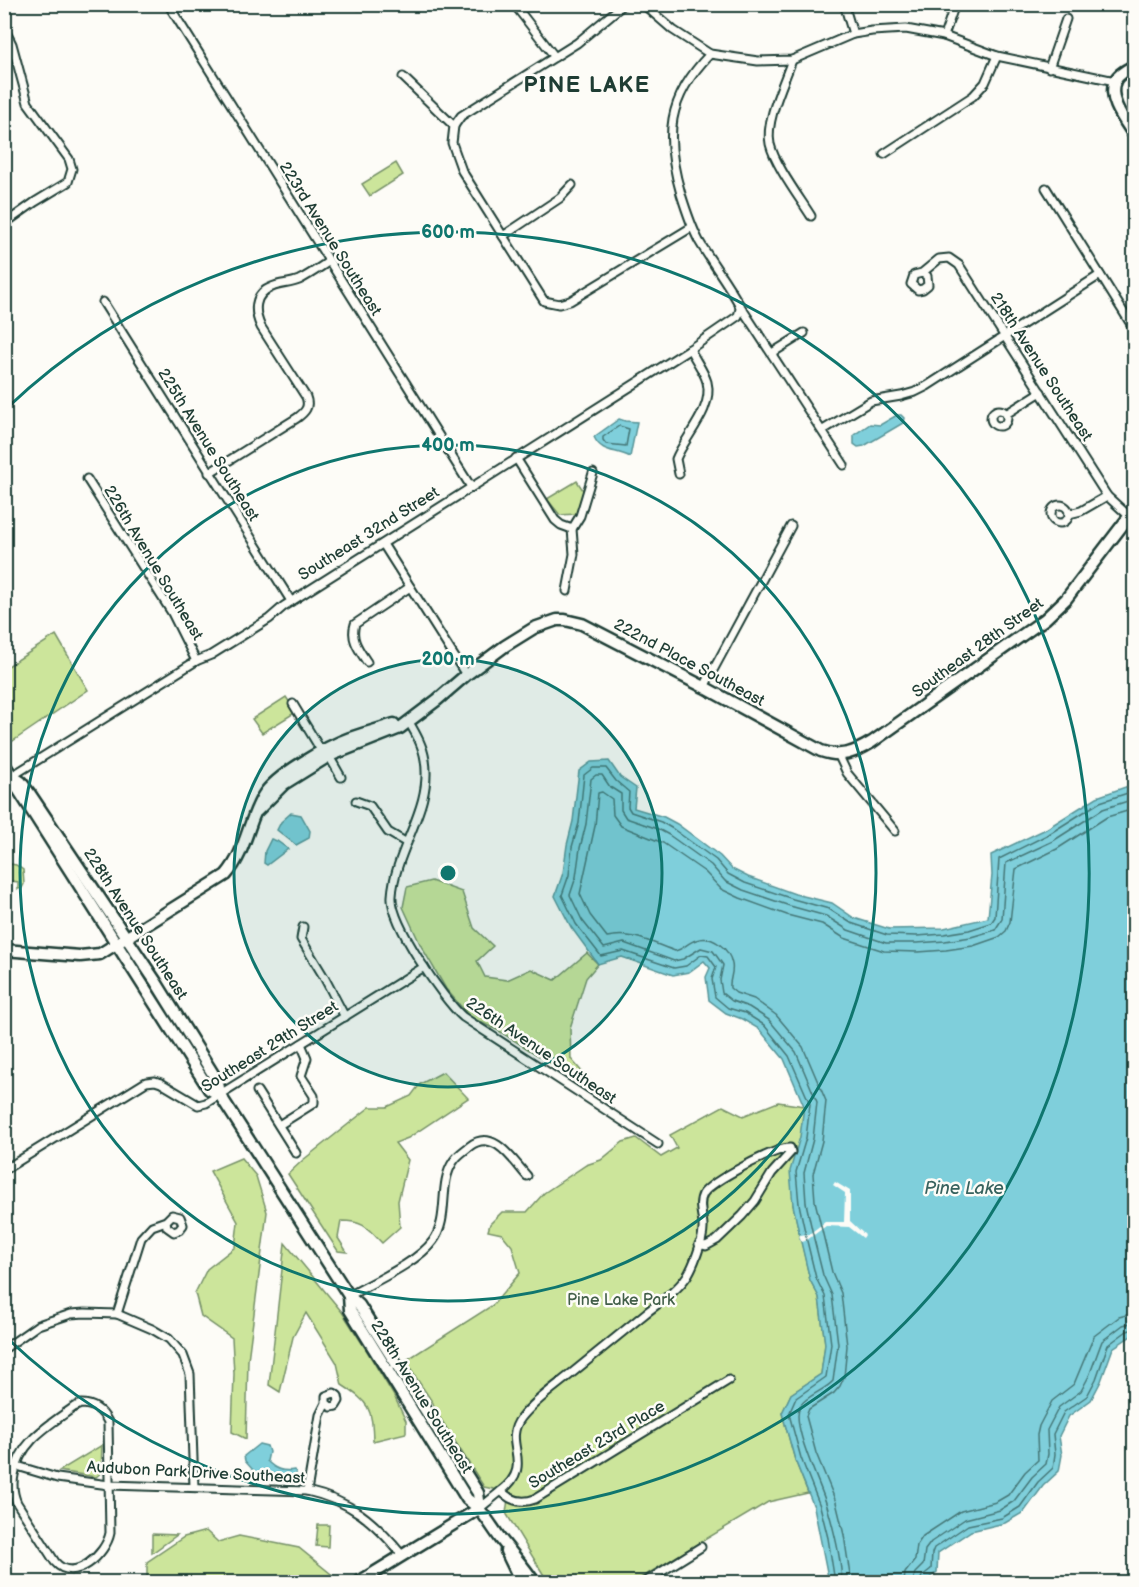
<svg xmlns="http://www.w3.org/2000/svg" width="1139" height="1587" viewBox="0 0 1139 1587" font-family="'Balsamiq Sans',sans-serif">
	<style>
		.green { fill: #cce59b; stroke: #769168; stroke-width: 1.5 }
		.water { fill: #7fcfdb; stroke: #599598; stroke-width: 1.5 }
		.pier { fill: #fdfcf7 }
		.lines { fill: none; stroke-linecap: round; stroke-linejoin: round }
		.shore { stroke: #457777; stroke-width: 1.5 }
		.street-casing { stroke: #1f3d34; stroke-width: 11 }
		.secondary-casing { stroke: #1f3d34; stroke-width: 15 }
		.street { stroke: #fdfcf7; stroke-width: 7 }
		.secondary { stroke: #fdfcf7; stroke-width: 10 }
		.ring { fill: none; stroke: #0f766e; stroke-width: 3 }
		.labels { text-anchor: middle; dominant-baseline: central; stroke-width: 5; stroke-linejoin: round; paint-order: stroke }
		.street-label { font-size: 16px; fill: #1f3d34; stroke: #fdfcf7 }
		.park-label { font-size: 16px; fill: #425f49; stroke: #fdfcf7 }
		.water-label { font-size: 18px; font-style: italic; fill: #37625e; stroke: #fdfcf7 }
		.district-label { font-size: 22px; font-weight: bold; letter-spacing: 1.5px; fill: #1f3d34; stroke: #fdfcf7 }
		.centre { fill: #0f766e; stroke: #fdfcf7; stroke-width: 3 }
		.ring-label { font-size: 18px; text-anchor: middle; font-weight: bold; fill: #0f766e; stroke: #fdfcf7; stroke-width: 5; stroke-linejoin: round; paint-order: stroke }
	</style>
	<rect width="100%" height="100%" fill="#fdfcf7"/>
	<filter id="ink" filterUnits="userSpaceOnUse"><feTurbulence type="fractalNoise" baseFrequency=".0167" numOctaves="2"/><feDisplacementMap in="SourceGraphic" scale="12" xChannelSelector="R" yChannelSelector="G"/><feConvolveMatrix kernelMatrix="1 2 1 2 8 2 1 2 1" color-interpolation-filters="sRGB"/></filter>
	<g filter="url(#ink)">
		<g class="green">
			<polygon points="396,163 403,175 370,196 362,184"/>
			<polygon points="577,481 585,493 576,514 560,515 547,499"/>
			<polygon points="56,635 88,690 10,743 5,734 5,668"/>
			<polygon points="286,697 296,712 262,733 252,719"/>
			<polygon points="5,863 16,865 23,870 24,884 22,888 18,889 18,882 5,880"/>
			<polygon points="431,881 462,892 474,928 493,946 477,961 485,977 507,980 531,969 555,980 587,953 598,964 586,978 570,1028 571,1059 589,1080 579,1081 499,1031 470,1017 446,989 421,946 403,907 407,887"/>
			<path d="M443,1072L468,1098L408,1138L395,1143L408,1160L398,1201L400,1227L382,1243C367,1227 363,1221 341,1221L338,1238L347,1252L338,1251L288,1174L303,1160L370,1107H387L411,1096L420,1084Z"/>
			<polygon points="778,1102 804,1106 793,1205 810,1280 819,1297 825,1344 821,1374 791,1394 782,1413 795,1460 808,1493 768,1502 634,1582 548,1582 506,1513 509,1492 484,1487 435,1410 433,1403 405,1361 493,1305 520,1273 512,1246 502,1234 488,1231 490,1224 502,1212 527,1212 544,1193 586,1165 601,1160 623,1142 636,1138 661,1157 677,1148 670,1135 723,1106 743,1116"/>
			<polygon points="241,1158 256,1176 267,1212 248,1360 246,1439 232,1432 234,1374 232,1338 201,1316 195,1293 207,1269 235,1247 238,1222 210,1171"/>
			<path d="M285,1243L342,1312L367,1351L394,1396L406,1421V1433L373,1441C372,1408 370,1403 342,1385L337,1363L306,1313L293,1337L280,1392L269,1385Z"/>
			<polygon points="102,1445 101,1473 96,1477 59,1471"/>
			<polygon points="318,1525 329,1525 328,1547 316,1546"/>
			<polygon points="206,1531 218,1542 239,1536 299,1548 341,1582 147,1582 147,1562 184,1537"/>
			<polygon points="152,1534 177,1535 152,1553"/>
		</g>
		<g class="water">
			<polygon points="897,415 901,415 904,418 903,423 864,446 858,447 854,444 854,435 870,424 880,425"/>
			<path d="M619,419L625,421L637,422L630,457C616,449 602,454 594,437Z"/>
			<polygon points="609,761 620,777 636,788 634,808 664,817 677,824 720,856 732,869 748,877 795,894 832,903 854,918 889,929 944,928 988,918 992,875 991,855 1046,829 1097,797 1134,784 1134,1334 1113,1348 1101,1381 1091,1400 1069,1416 1059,1436 1062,1455 1059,1471 1043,1486 1024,1512 1005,1523 971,1531 938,1553 937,1572 924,1582 829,1582 814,1507 795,1460 782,1413 791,1394 821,1374 825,1344 819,1297 810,1280 801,1242 793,1205 790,1171 800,1137 804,1106 784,1059 759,1029 742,1019 726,1013 709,1000 706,977 710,968 704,961 689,972 673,975 622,957 598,964 571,927 555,896 563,873 567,845 573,821 579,771 591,762"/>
			<polygon points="291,813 301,815 310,831 309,838 296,845 277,830 281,822"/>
			<polygon points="271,839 277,841 288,849 267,865 264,863 265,851"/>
			<path d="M259,1444L267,1446L269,1452L267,1461C275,1469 282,1472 294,1470L296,1472V1478L291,1479L275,1474L259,1477L245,1461L244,1456Z"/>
		</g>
		<polygon class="pier" points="835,1182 850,1191 850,1221 865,1235 863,1238 849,1227 826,1226 807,1240 801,1242 799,1235 809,1234 825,1222 844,1222 845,1193 833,1185"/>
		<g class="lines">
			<g class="shore">
				<polygon points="619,426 629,429 626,446 606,444 603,440 603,437"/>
				<polyline points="835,1582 828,1538 820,1506 801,1458 789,1414 796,1398 826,1377 831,1344 825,1296 816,1278 807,1241 799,1204 796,1172 806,1138 810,1104 789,1056 764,1025 745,1013 728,1008 715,997 712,979 716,967 708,956 701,955 686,966 674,968 623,951 601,956 576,924 562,895 569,875 572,847 579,823 584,775 593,768 606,768 616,781 629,792 628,807 631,812 661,822 673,829 716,860 728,874 745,883 793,899 829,909 851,923 887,935 917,936 944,934 969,930 991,923 995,917 999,859 1049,834 1100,802 1134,791"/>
				<path d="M842,1582C841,1557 834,1530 827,1506C821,1484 790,1425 800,1406C807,1395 824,1391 833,1381L838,1344L832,1295L823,1275L814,1239L806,1203L804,1173L813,1139L817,1102L796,1052L769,1020L749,1007L732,1001L722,993L720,980L723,965L713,951L701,948L683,959L674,961L624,943L604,948L582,920L570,895L576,877L580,848L586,824L591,779L596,775H602L610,787L621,794V810L626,818L658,829L669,835L711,865L725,881L743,890L790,906L826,916L848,930L886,943H917L945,941L971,937L995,930L1002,919L1006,863L1053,841L1103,809L1134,799"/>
				<path d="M851,1582L844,1535L836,1502L816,1453L806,1416L809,1409L834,1393L840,1386L844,1377L847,1346L841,1293L832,1272L815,1201L813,1174L822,1141L826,1101L803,1047L776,1015L754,999L736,993L730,988C729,979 734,973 732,964C729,948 712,934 696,940C688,942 683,950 675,951C652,943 632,931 607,937L590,915L580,894L595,826L598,793L602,792L612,799L613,815L621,826L663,843L705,872L721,889L740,898L787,915L822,924L844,938L884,951L918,952L946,950L973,946L999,937L1006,931L1010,922L1016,869L1057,849L1107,817L1134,809"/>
				<polyline points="904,1582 905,1573 915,1560 917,1545 923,1536 961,1511 996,1502 1008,1495 1025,1472 1038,1460 1037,1435 1039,1426 1052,1401 1074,1384 1094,1336 1119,1317 1134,1313"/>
				<polyline points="913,1582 915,1573 923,1565 925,1550 931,1542 965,1519 1000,1510 1014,1501 1032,1477 1046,1464 1048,1454 1047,1430 1059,1407 1081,1391 1089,1376 1102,1341 1123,1325 1134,1322"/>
				<polyline points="920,1582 922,1576 931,1569 932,1553 934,1548 968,1525 1002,1518 1020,1507 1038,1482 1053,1468 1055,1454 1053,1434 1064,1412 1087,1396 1096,1379 1108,1345 1127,1331 1134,1329"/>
			</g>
			<g class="street-casing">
				<g id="street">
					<polyline points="168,4 471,487"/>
					<polyline points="358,4 359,5"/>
					<polyline points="643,4 673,30 710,54 758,61 792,60 853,34 872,31 906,29 944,36 997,56 1115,81"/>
					<polyline points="844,4 853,34"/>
					<polyline points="517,8 555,57"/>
					<polyline points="4,28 12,44 28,103 69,159 72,169 68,182 35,202 4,224"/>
					<polyline points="944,36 955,4"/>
					<path d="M792,60C784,83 765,120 770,144C775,165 799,197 811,216"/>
					<polyline points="1049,68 1066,19"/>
					<polyline points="403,77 454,126 452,143 462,171 544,301 559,304 570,301 692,227"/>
					<polyline points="454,126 461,116 577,43 624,4"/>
					<polyline points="884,154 973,96 985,83 997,56"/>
					<polyline points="1046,188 1134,329"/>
					<polyline points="503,236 560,198 572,185"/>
					<polyline points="922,273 927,276 928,285 923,289 918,290 911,284 914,275 922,273 939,259 949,258 959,265 1107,496 1129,516"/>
					<polyline points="103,302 291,601"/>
					<polyline points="739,304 844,465"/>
					<polyline points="772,353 804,333"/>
					<circle cx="999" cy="418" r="8"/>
					<polyline points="1006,414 1041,392"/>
					<polyline points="823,430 871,401 901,396 915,392 927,386 1100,275"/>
					<polyline points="516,458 555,520 561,525 572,529"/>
					<path d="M209,473L297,418C305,412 310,407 306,397L261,327C254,312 253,294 272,287C280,283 290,284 299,280C309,275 319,268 328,262"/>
					<path d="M679,474L676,459C685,436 714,409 707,382C704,371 695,360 690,349"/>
					<polyline points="87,479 172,613 196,661"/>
					<circle cx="1060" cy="514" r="9"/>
					<polyline points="1069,514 1081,511 1107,496"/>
					<polyline points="383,544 466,675"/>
					<polyline points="567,591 574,554 572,529 580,516 593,473"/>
					<path d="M367,662C359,650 350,639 355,624L410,587"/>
					<polyline points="704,687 791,526"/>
					<polyline points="293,704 322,752"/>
					<path d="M409,722C416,734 423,746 425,760C433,808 395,849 392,896C390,923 443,999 463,1017L658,1144"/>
					<polyline points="329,756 341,777"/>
					<polyline points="839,756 847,773 895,831"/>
					<path d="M12,776L196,661L211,655L269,619L284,606L690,349L738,316L740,309L739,304C727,282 712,263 699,241C691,226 686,210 681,194C664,136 667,98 710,54"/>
					<polyline points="356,801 370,806 388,832 407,843"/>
					<polyline points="303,927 301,939 324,977 345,1017"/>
					<polyline points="257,1091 296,1153"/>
					<polyline points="279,1125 314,1103 314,1096 301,1076 307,1058 301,1044"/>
					<polyline points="4,1170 146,1082 155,1081 161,1083 198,1105 206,1103 424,967"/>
					<path d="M349,1296C373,1282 417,1263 433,1241C450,1218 438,1185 453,1162C457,1155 464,1151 470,1146C493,1128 512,1159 527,1176"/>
					<polyline points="117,1314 141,1238 152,1226 166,1221 172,1215 180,1217 183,1225 179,1230 174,1232 167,1227 166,1221"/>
					<polyline points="4,1349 38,1325 71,1314 85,1313 117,1314 152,1329 169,1339 183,1355 190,1374 194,1487"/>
					<path d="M81,1404C94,1404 102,1410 108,1422L110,1533C106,1554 74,1584 55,1562L17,1503C13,1494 12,1485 14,1475C20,1441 48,1426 74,1407Z"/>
					<path d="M4,1462L57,1478L109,1485L307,1491C351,1501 374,1521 402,1555"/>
					<polyline points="307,1491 320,1415 326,1403 326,1396 334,1393 338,1396 339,1401 336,1406 331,1407 326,1403"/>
					<path d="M501,1491C536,1464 501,1444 521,1418C534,1401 555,1387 572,1373C597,1353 621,1333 646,1313C660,1302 677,1291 687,1276C693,1267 703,1241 703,1229C704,1218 697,1205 703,1194C711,1181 777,1147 790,1148L791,1152L772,1173L755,1201L742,1216L717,1240L706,1246L699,1244"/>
					<path d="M480,1508L501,1491C511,1501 522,1504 535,1499L729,1380"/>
					<polyline points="645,1582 701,1547"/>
				</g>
			</g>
			<g class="secondary-casing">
				<g id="secondary">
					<path d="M1134,66C1128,69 1118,74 1115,81C1107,99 1125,121 1134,135"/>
					<polyline points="4,764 12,776 16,786 209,1089 220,1095"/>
					<polyline points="12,776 21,782 30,794 156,982 218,1082 220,1095 349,1296 359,1305 478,1493 480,1508"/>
					<path d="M257,811L284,784L329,756L400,728L437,700L466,675L505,646L534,628L557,620H565L582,624L704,687L821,751C841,758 854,753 872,742L1045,619L1066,599L1134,510"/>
					<path d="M4,950L80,956L100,954L226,875C246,852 248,821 263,796C275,775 328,746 350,738C365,733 380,729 394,724"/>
					<path d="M349,1296L350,1310L467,1499C482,1509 489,1523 500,1538C511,1553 524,1566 534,1582"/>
					<polyline points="506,1551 521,1582"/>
					<polyline points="359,1582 480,1508"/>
				</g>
			</g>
			<use href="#street" class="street"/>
			<use href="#secondary" class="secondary"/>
		</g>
	</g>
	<circle cx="448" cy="873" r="214" fill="#0f766e" fill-opacity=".12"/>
	<g class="ring">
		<circle cx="448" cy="873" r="214"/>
		<circle cx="448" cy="873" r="428"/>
		<path d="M7 408A641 641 0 1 1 7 1338"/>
	</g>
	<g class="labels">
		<g class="street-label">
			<text transform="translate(330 239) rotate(58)">223rd Avenue Southeast</text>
			<text transform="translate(1041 367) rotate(57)">218th Avenue Southeast</text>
			<text transform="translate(208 445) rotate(58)">225th Avenue Southeast</text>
			<text transform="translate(369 534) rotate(-32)">Southeast 32nd Street</text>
			<text transform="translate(153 563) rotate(59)">226th Avenue Southeast</text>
			<text transform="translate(978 648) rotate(-36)">Southeast 28th Street</text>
			<text transform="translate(689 663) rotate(28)">222nd Place Southeast</text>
			<text transform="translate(135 924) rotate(57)">228th Avenue Southeast</text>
			<text transform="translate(270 1047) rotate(-32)">Southeast 29th Street</text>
			<text transform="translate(541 1051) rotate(34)">226th Avenue Southeast</text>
			<text transform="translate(421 1397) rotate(58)">228th Avenue Southeast</text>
			<text transform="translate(597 1445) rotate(-31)">Southeast 23rd Place</text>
			<text transform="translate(196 1473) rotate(3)">Audubon Park Drive Southeast</text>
		</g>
		<g class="park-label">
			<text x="621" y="1300">Pine Lake Park</text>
		</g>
		<g class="water-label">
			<text x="964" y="1188">Pine Lake</text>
		</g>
		<g class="district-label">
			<text x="587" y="85">PINE LAKE</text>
		</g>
	</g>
	<circle cx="448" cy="873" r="9" class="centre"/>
	<g class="ring-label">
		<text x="448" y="238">600 m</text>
		<text x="448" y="451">400 m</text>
		<text x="448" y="665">200 m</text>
	</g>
	<rect width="1139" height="1587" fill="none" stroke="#fdfcf7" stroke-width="24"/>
	<rect x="12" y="12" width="1115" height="1563" fill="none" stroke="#1f3d34" stroke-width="2" filter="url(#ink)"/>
</svg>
